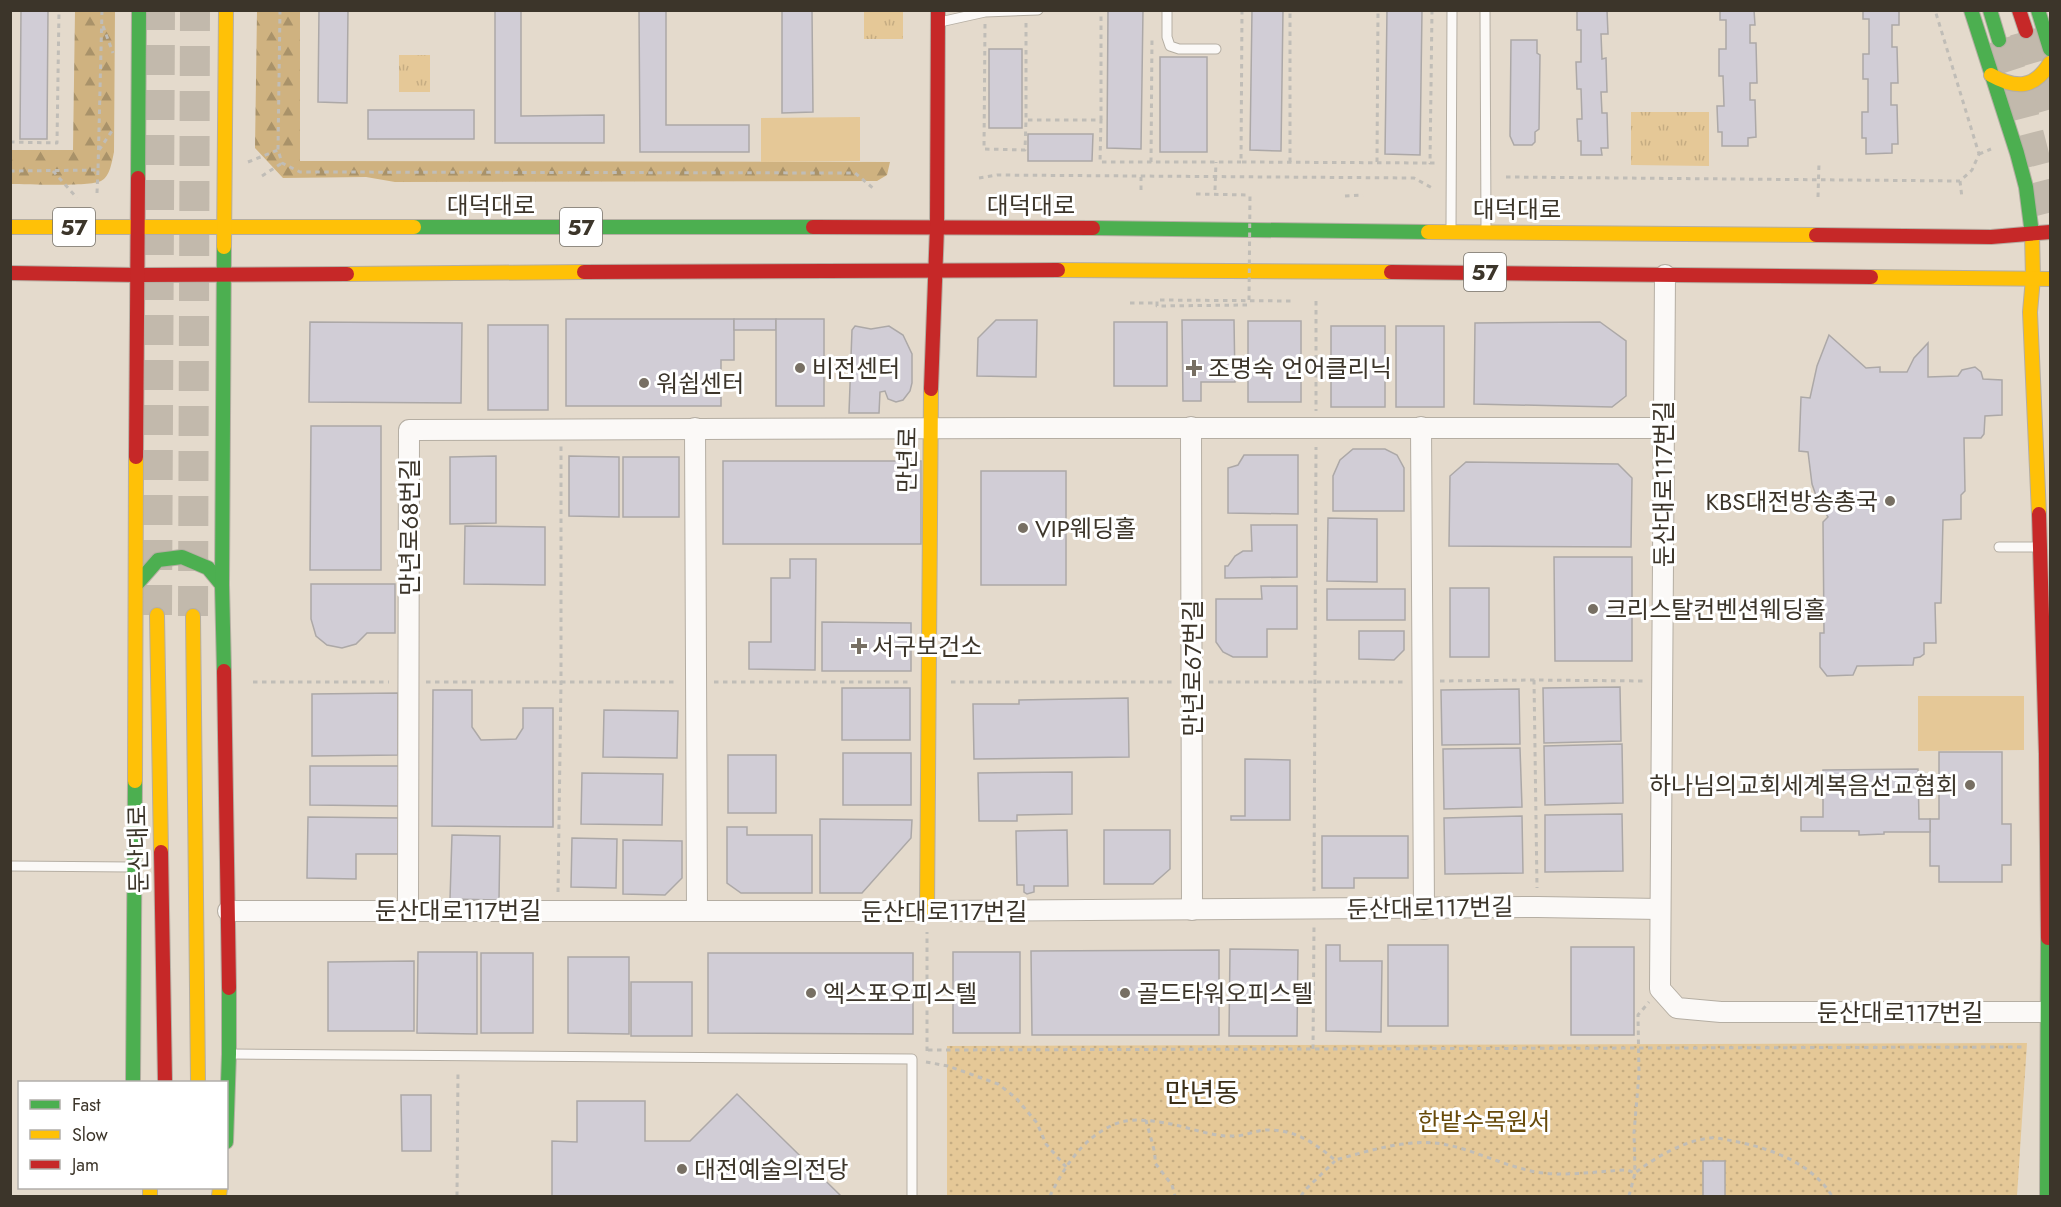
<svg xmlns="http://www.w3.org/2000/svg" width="2061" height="1207" viewBox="0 0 2061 1207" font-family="Jost,'Noto Sans KR',sans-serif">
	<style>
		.grass { fill: url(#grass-tufts) }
		.forest { fill: url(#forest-firs) }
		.garden { fill: url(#garden-dots) }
		.pitch { fill: #e5c897 }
		.building { fill: #d1cdd6; stroke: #aca8a7; stroke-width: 1.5 }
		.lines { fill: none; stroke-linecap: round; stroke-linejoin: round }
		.primary-tunnel { stroke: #c2b9ac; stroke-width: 30; stroke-dasharray: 30 15; stroke-linecap: butt }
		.highway-tunnel { stroke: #c2b9ac; stroke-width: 33; stroke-dasharray: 33 16; stroke-linecap: butt }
		.lane-casing { stroke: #b5aea3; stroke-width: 11 }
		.street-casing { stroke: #b5aea3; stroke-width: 22 }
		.fast-casing { stroke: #b5aea3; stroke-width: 16 }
		.slow-casing { stroke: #b5aea3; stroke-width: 16 }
		.jam-casing { stroke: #b5aea3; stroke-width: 16 }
		.path { stroke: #c0bdb7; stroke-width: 3; stroke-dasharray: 4.5 4.5; stroke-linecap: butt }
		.lane { stroke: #fbf9f7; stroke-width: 9 }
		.street { stroke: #fbf9f7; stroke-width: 20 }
		.fast { stroke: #4caf50; stroke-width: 14 }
		.slow { stroke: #ffc107; stroke-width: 14 }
		.jam { stroke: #c62828; stroke-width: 14 }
		.path-bridge { stroke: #c0bdb7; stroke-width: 3; stroke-dasharray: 4.5 4.5; stroke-linecap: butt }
		.poi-dot { fill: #776f63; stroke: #fff; stroke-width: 2 }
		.labels { text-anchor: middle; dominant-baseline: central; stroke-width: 6; stroke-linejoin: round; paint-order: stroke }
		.shield { fill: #fff; stroke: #76726a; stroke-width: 1.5 }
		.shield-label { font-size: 22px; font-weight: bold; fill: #3c352a }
		.street-label { font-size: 24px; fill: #3c352a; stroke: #fff }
		.poi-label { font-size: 24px; fill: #3c352a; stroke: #fff; text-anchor: start }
		.park-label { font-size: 24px; fill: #684a0a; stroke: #fff }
		.quarter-label { font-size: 27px; fill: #3b2e16; stroke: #fff }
	</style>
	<defs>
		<pattern id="grass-tufts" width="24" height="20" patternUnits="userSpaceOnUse" patternTransform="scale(1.5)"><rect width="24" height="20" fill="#e5c897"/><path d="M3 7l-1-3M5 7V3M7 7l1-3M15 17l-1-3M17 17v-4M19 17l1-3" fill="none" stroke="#c5ac82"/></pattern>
		<pattern id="forest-firs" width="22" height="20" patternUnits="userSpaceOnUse" patternTransform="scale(1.5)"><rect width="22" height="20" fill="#cfb280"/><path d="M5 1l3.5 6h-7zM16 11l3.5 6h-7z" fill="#a99269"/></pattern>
		<pattern id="garden-dots" width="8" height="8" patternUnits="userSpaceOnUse" patternTransform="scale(1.5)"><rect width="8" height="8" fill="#e5c897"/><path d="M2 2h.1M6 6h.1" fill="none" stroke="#c5ac82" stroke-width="1.8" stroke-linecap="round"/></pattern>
	</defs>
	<rect width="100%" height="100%" fill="#e4dacc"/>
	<g class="grass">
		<rect x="864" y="11" width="39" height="28"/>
		<rect x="399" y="55" width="31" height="37"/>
		<polygon points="1631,112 1709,112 1709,166 1631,165"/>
	</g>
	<g class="forest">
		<polygon points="300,10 300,161 890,162 887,175 877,181 395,182 366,177 283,178 255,148 257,11"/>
		<path d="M75,11H115L114,152C112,161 110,177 101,181C89,187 27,184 11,184V150H73Z"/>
	</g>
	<polygon class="garden" points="2027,1043 2017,1196 947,1196 947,1046"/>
	<g class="pitch">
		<polygon points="860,117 860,161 761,162 761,118"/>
		<polygon points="1918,696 2024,696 2024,750 1918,751"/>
	</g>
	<g class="building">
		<polygon points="21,10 48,10 47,139 20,139"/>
		<polygon points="319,10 348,10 347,103 318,102"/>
		<polygon points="495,10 521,10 521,116 604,115 604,143 495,143"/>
		<polygon points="639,10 666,10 666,125 749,125 749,152 640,152"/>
		<polygon points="782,10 812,10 813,112 782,113"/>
		<polygon points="1108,10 1143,10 1141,149 1107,148"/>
		<polygon points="1252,10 1283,10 1281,151 1250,150"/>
		<polygon points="1387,10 1422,10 1420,155 1385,154"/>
		<polygon points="1577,10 1607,10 1608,34 1601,34 1602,59 1606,58 1607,92 1601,92 1602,113 1607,113 1608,148 1601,148 1602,155 1581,155 1581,141 1578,141 1577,119 1582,119 1581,89 1577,89 1576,62 1581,62 1581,30 1577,30"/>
		<polygon points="1720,10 1754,10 1755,25 1750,25 1750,43 1756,43 1757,83 1750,83 1750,100 1755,100 1756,137 1748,138 1748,146 1722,146 1722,132 1718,132 1717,106 1724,106 1723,76 1719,76 1719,49 1726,49 1726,20 1720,20"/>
		<polygon points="1863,10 1899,10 1899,25 1892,25 1892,47 1897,47 1898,83 1891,83 1891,105 1897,105 1898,144 1892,144 1892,153 1866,154 1866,138 1862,138 1862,112 1868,112 1868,79 1863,79 1863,54 1869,54 1869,19 1863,19"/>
		<polygon points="1511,40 1537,40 1537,53 1540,55 1539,129 1535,132 1535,142 1532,145 1514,145 1510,136"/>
		<rect x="989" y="49" width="33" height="79"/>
		<rect x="1160" y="57" width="47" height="95"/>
		<rect x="368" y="110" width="106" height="29"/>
		<polygon points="1028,134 1093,134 1092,161 1028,161"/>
		<polygon points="566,319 734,319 734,360 721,360 721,406 566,406"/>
		<rect x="734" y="319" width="42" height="11"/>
		<rect x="776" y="319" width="48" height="87"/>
		<polygon points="996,320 1037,320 1036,377 977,376 978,338"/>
		<polygon points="1182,320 1234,320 1235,382 1201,382 1201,401 1183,401"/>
		<rect x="1248" y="321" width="53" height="81"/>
		<polygon points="310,322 462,323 461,403 309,402"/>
		<rect x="1114" y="322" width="53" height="64"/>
		<polygon points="1600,322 1626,341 1626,396 1612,407 1474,404 1475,323"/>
		<rect x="488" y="325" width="60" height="85"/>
		<polygon points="855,326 871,329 889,326 903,335 912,354 912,383 910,391 903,400 896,402 888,399 885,391 880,392 879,413 849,413 852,330"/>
		<rect x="1331" y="326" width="54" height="81"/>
		<rect x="1396" y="326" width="48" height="81"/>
		<polygon points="1829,335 1866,368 1880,367 1880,372 1907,372 1914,358 1928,343 1928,377 1958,376 1962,370 1975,367 1981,372 1983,379 2002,380 2002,415 1985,416 1984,434 1981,438 1964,438 1965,491 1961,495 1961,519 1943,520 1941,603 1935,603 1936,643 1924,643 1924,654 1920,657 1914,658 1913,665 1857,666 1853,675 1827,676 1820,667 1820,633 1824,633 1823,522 1828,517 1825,512 1822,513 1812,484 1808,452 1799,451 1801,397 1810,398 1817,366"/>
		<polygon points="311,426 381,426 381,570 310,570"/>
		<polygon points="1353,449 1385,449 1397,455 1404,468 1404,511 1333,511 1333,476 1340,460"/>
		<polygon points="1244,455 1298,455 1298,514 1228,513 1228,468 1238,465"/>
		<polygon points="496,456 496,523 450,524 450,457"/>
		<polygon points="569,456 619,457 619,517 569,516"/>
		<rect x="623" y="457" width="56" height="60"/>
		<rect x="723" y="461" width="198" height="83"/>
		<polygon points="1466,462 1618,464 1632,478 1631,547 1449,546 1450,476"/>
		<rect x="981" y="471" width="85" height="114"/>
		<polygon points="1328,518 1377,519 1377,582 1327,581"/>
		<polygon points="1251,525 1297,525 1297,577 1225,578 1225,566 1228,566 1235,556 1243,551 1252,551"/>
		<polygon points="465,526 545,527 545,585 464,584"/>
		<polygon points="1554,557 1632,557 1632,661 1555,661"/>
		<polygon points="790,559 816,559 815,670 749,669 749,642 771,642 771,578 790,578"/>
		<polygon points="311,584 395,584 395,633 367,633 356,644 342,648 327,645 316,636 311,619"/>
		<polygon points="1261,586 1297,586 1297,629 1267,629 1267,657 1233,657 1223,652 1216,642 1216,599 1262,599"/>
		<rect x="1450" y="588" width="39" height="69"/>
		<rect x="1327" y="589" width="78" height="31"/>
		<polygon points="822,622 911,623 911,671 822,671"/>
		<polygon points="1359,631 1404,631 1404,650 1394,660 1359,659"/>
		<polygon points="1620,687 1621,741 1544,743 1543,688"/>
		<rect x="842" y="688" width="68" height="52"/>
		<polygon points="1519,689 1520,744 1442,745 1441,690"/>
		<polygon points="433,690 472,690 472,727 481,740 516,739 523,728 523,708 553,708 553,827 432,826"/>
		<polygon points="398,693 398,755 312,756 312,694"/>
		<polygon points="1128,698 1129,757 974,759 973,704 1019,704 1019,700"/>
		<polygon points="604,710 678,711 677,758 603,757"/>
		<polygon points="1622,744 1623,803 1545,805 1544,746"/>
		<polygon points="1520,748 1522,807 1444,809 1443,749"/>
		<polygon points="1939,752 2002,752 2002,824 2011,824 2011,865 2002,865 2002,882 1939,882 1939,866 1930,866 1930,819 1939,819"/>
		<rect x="843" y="753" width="68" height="52"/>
		<rect x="728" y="755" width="48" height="58"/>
		<polygon points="1245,759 1290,760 1290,820 1231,820 1231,816 1245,816"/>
		<polygon points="310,766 399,766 399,806 310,805"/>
		<polygon points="1918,769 1919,819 1930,819 1930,832 1884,832 1884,834 1859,835 1859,831 1801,831 1801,817 1823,817 1823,770"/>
		<polygon points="1072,772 1072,814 1017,815 1017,821 979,821 978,773"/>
		<polygon points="582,773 663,774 662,825 581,824"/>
		<polygon points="1622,814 1623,871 1545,872 1545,815"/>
		<polygon points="1522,816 1523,873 1445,874 1444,818"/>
		<polygon points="308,817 401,818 400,854 356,854 356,879 307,878"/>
		<polygon points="820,819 912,820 911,838 862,893 820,893"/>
		<polygon points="727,827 747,827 747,835 812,835 812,893 741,893 727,883"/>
		<polygon points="1067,830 1068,886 1034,886 1034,892 1027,894 1024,892 1024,885 1017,885 1016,831"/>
		<polygon points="1104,830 1170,830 1170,869 1153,884 1104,884"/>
		<polygon points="452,835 500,836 499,900 450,899"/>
		<polygon points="1322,836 1408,836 1408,878 1354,878 1354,888 1322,888"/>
		<polygon points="572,838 617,839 616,888 571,887"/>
		<polygon points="623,840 682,841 682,878 665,895 623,894"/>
		<polygon points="1326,945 1340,945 1340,961 1382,961 1381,1032 1326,1031"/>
		<rect x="1388" y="945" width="60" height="81"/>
		<rect x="1571" y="947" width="63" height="88"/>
		<polygon points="1230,949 1298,950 1297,1036 1229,1036"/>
		<polygon points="1219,950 1219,1035 1032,1035 1031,951"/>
		<polygon points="418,952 477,952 477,1034 417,1033"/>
		<rect x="953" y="952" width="67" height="81"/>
		<rect x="481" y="953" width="52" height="80"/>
		<polygon points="708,953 913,953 913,1034 708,1033"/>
		<polygon points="568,957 629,957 629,1034 568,1033"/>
		<polygon points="414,961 414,1031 328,1031 328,962"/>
		<rect x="631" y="982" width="61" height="54"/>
		<polygon points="737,1094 841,1196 552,1196 552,1141 577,1142 577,1101 645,1101 645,1141 690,1141"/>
		<polygon points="401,1095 431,1095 431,1151 402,1151"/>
		<rect x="1703" y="1161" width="22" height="35"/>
	</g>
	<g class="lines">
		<g class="primary-tunnel">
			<polyline points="157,615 160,10"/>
			<polyline points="193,616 195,10"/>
		</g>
		<g class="highway-tunnel">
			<polyline points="2026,31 2050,115"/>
			<polyline points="1999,40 2018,98 2050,224"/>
		</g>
		<g class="lane-casing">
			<g id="lane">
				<polyline points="1167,10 1167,37 1170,46 1179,49 1216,49"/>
				<polyline points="1485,10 1486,229"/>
				<polyline points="940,22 985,12 1038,10"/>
				<polyline points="1451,227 1452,10"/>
				<polyline points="1999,547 2036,547"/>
				<polyline points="10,866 131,867"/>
				<polyline points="232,1054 912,1059 912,1196"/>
			</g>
		</g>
		<g class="street-casing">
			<g id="street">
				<polyline points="1665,275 1660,989 1677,1008 1721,1012 2049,1012"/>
				<polyline points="1191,427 1192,910"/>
				<polyline points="1421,427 1424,909"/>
				<polyline points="695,428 697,910"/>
				<path d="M408,910L409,430C827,427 1246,428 1664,428"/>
				<polyline points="228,911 927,911 1538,907 1660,909"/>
			</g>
		</g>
		<g class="fast-casing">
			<g id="fast">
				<polyline points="1971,10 2017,153 2026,187 2032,234"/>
				<polyline points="1990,10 1999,40"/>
				<polyline points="2038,10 2050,49"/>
				<polyline points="138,178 139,10"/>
				<polyline points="414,227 813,227"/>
				<polyline points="1093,228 1428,232"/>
				<polyline points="136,585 158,560 182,557 208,568 222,585"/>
				<polyline points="224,671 222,585 224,247"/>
				<polyline points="133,1082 135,781"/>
				<polyline points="226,1142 229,1054 229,988"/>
				<polyline points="2047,1196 2048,938"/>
			</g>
		</g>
		<g class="slow-casing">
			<g id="slow">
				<path d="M1991,75C2016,89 2034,89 2050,63"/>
				<polyline points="10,227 414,227"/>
				<polyline points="1428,232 1816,235"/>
				<polyline points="2032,234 2033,278 2030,312 2039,514"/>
				<polyline points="224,247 226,10"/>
				<polyline points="1058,270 1391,272"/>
				<polyline points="347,274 584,272"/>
				<polyline points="1871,277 2050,279"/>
				<polyline points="157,615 161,852"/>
				<polyline points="193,616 198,1082"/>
				<polyline points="135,781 136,457"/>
				<polyline points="927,911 931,389"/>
				<polyline points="150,1188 150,1196"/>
				<polyline points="219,1196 220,1188"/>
			</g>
		</g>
		<g class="jam-casing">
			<g id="jam">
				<polyline points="2019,10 2026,31"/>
				<polyline points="813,227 1093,228"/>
				<polyline points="1816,235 1991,237 2050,232"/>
				<polyline points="584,272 1058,270"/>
				<polyline points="1391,272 1871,277"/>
				<polyline points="10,273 138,275 347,274"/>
				<polyline points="931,389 937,227 938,10"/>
				<polyline points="136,457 138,178"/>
				<polyline points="2039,514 2046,754 2048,938"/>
				<polyline points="224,671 229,988"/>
				<polyline points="161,852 165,1082"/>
			</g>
		</g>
		<g class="path">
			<polyline points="280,10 278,150 282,163 300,172 855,173 874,189"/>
			<polyline points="1242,10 1241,162 1430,163"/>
			<polyline points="1432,10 1430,163 1438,163"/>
			<polyline points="1026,23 1026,120"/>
			<polyline points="985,24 984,149 1025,150 1026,120 1101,120 1100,162 1241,162"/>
			<polyline points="103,26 113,53"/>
			<polyline points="1101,120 1101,10"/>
			<polyline points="10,142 57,143 59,10"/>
			<polyline points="99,150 114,128"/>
			<polyline points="1979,154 1991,149"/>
			<polyline points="248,162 278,150"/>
			<polyline points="1151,162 1152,38"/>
			<polyline points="1290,162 1290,10"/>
			<polyline points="1377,162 1378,10"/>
			<polyline points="10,171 98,170 102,10"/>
			<polyline points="53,171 77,198"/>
			<polyline points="262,176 282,163"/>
			<polyline points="1506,177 1960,181 1972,170 1979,154 1935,10"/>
			<polyline points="979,178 997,175 1414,178 1434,189"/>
			<polyline points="1960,181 1962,198"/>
			<polyline points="1141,190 1141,177"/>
			<polyline points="1215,190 1216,162"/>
			<polyline points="97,193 98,170"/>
			<polyline points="1196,194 1250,195"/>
			<polyline points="1345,196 1363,195"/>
			<polyline points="1818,197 1819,163"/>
			<polyline points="1316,301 1316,411"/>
			<polyline points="1130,303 1157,303"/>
			<polyline points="1247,305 1157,306 1157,300 1293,301"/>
			<polyline points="1534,680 1537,888"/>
			<polyline points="1440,681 1534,680 1643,681"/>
			<polyline points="253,682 389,682"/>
			<polyline points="426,682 677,682"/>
			<polyline points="714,682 908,682"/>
			<polyline points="951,682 1172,682"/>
			<polyline points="1209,682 1406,682"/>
			<polyline points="1314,891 1316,447"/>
			<polyline points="558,892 561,682 561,446"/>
			<polyline points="1313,1049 1314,927"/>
			<polyline points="928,1050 2024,1047"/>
			<polyline points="927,1051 927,932"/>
			<polyline points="926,1062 948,1066 998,1084 1016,1098 1037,1123 1046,1144 1066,1167"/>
			<path d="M1146,1120C1149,1134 1156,1150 1155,1163L1172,1185L1175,1196"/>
			<polyline points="457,1196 458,1070"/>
			<path d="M1050,1196C1065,1165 1086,1133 1121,1122C1136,1118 1155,1121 1171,1124C1191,1128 1213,1137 1234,1136C1246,1136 1258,1129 1270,1130C1296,1130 1316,1144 1335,1160C1369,1151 1408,1138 1443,1144C1475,1150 1504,1166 1536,1172C1566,1177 1597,1171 1627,1170L1635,1173C1656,1157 1683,1141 1710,1138C1718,1137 1726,1140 1733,1141C1770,1148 1812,1163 1832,1196"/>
			<polyline points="1301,1196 1305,1190 1335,1161"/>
			<polyline points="1629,1196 1635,1173 1634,1133 1639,1074 1638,1015 1649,1002"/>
		</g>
		<use href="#lane" class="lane"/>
		<use href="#street" class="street"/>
		<use href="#fast" class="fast"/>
		<use href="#slow" class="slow"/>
		<use href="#jam" class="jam"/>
		<polyline class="path-bridge" points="1249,300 1250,195"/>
	</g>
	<g class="poi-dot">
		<circle cx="800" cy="368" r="6"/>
		<path d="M1191 359h6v6h6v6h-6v6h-6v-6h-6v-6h6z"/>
		<circle cx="644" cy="383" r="6"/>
		<circle cx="1890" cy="501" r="6"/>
		<circle cx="1023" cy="528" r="6"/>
		<circle cx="1593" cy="609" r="6"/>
		<path d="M856 637h6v6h6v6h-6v6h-6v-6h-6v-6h6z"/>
		<circle cx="1970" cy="785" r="6"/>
		<circle cx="811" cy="993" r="6"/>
		<circle cx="1125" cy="993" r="6"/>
		<circle cx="682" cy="1169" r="6"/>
	</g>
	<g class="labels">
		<g class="shield">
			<rect x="53" y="208" width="42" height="38" rx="4.5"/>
			<rect x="560" y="208" width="42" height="38" rx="4.5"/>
			<rect x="1464" y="253" width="42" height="38" rx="4.5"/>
		</g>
		<g class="shield-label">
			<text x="74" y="227">57</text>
			<text x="581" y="227">57</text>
			<text x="1485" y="272">57</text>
		</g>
		<g class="street-label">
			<text x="491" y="205">대덕대로</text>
			<text x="1031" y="205">대덕대로</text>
			<text x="1517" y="209">대덕대로</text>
			<text transform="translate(907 460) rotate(-89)">만년로</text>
			<text transform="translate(1663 484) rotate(-90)">둔산대로117번길</text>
			<text transform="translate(409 527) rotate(-90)">만년로68번길</text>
			<text transform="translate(1192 668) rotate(-90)">만년로67번길</text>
			<text transform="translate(138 849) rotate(-91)">둔산대로</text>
			<text transform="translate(1430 908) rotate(-1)">둔산대로117번길</text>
			<text x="458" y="910">둔산대로117번길</text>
			<text x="944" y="911">둔산대로117번길</text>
			<text x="1900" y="1012">둔산대로117번길</text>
		</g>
		<g class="poi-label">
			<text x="812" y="368">비전센터</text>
			<text x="1208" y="368">조명숙 언어클리닉</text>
			<text x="656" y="383">워쉽센터</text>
			<text x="1878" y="501" text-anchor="end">KBS대전방송총국</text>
			<text x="1035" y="528">VIP웨딩홀</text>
			<text x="1605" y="609">크리스탈컨벤션웨딩홀</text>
			<text x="872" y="646">서구보건소</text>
			<text x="1958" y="785" text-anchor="end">하나님의교회세계복음선교협회</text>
			<text x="823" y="993">엑스포오피스텔</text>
			<text x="1137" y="993">골드타워오피스텔</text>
			<text x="694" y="1169">대전예술의전당</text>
		</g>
		<g class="park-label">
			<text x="1484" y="1121">한밭수목원서</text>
		</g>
		<g class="quarter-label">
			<text x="1202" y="1092">만년동</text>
		</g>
	</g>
	<rect width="2061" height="1207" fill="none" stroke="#3c352a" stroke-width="24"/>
	<rect x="18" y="1081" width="210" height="108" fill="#ffffff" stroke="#b1aeaa" stroke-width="1.5"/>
	<rect x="30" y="1100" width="30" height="9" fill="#4caf50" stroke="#b1aeaa" stroke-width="1.5"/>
	<text x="72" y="1111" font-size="18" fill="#3c352a">Fast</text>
	<rect x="30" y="1130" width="30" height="9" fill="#ffc107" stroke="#b1aeaa" stroke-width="1.5"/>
	<text x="72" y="1141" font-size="18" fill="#3c352a">Slow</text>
	<rect x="30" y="1160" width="30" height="9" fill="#c62828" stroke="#b1aeaa" stroke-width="1.5"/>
	<text x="72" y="1171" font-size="18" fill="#3c352a">Jam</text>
</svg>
